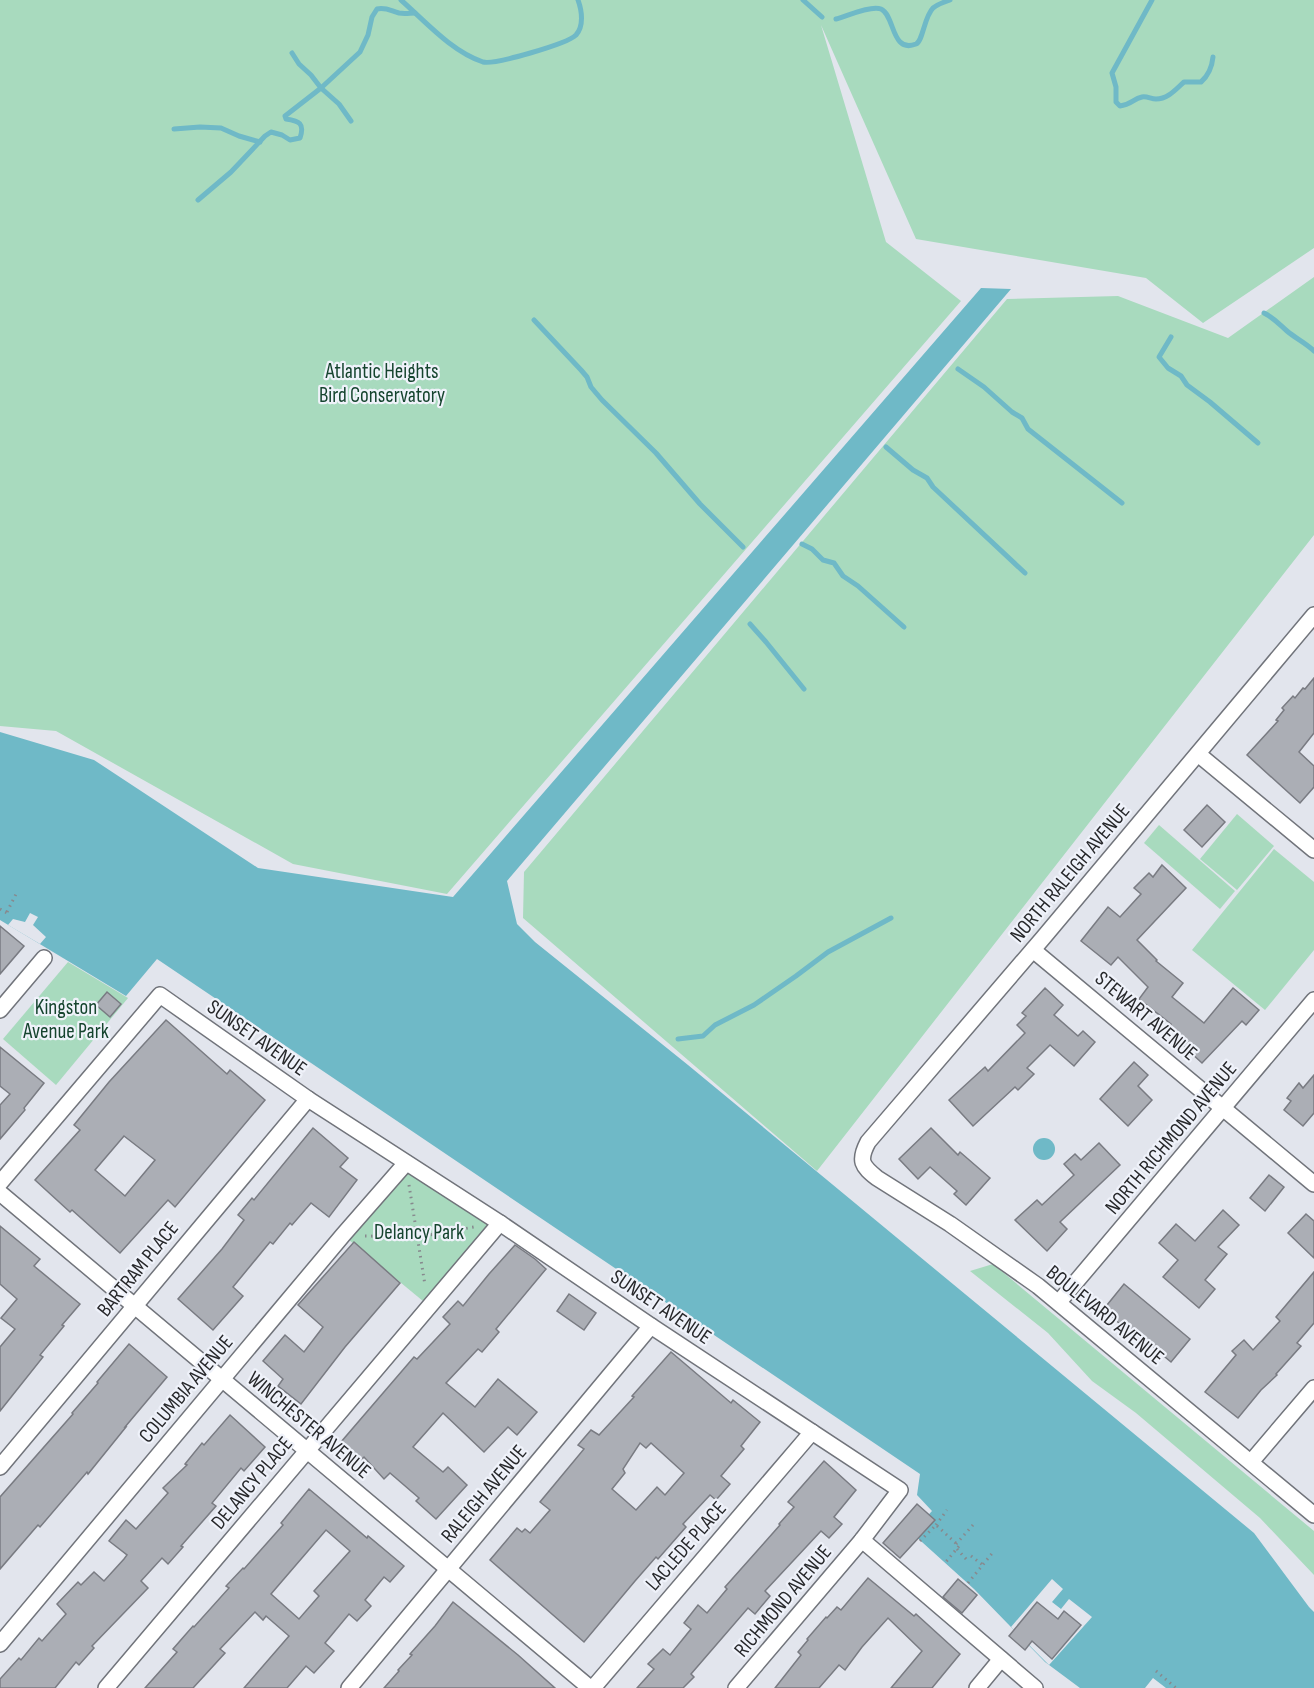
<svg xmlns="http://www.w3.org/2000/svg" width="1314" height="1688" viewBox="0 0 1314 1688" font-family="'Sofia Sans Condensed',sans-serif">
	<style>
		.green { fill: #a8dabe }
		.water { fill: #6fb9c7 }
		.pier { fill: #e2e5ed }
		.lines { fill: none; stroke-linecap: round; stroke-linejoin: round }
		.stream { stroke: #6fb9c7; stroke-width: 5 }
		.building { fill: #abaeb5; stroke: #797b82; stroke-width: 1.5; fill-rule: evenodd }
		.minor-casing { stroke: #71747b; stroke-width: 18 }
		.path { stroke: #87898e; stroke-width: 3; stroke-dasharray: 1.5 4.5; stroke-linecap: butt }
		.minor { stroke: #fff; stroke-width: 15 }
		.labels { text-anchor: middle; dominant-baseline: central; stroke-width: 4.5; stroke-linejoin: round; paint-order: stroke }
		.park-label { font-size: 21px; fill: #15442e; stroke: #eff2fa }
		.street-label { font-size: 21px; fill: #27282b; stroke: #eff2fa }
	</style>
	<rect width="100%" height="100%" fill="#e2e5ed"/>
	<g class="green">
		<polygon points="0,0 1314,0 1314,248 1203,323 1146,278 916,239 821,25 886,242 961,301 447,894 293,864 56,731 0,726"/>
		<polygon points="1314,277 1314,535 817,1171 523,918 524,872 1007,299 1118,296 1228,338"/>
		<polygon points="1237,814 1274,846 1237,890 1200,859"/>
		<polygon points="1159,825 1235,891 1220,909 1144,843"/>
		<polygon points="1274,849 1314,882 1314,950 1265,1010 1192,950"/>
		<polygon points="68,962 128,998 56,1085 3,1039"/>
		<polygon points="406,1163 500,1223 429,1306 343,1235"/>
		<polygon points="993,1264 1314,1531 1314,1575 1260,1518 1136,1413 1092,1381 1048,1333 970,1271"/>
	</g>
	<g class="water">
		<polygon points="981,288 1011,289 507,881 517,924 535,942 688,1065 1254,1533 1309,1607 1314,1612 1314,1688 1166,1688 1153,1678 1145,1688 1080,1688 1045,1662 974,1589 912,1533 932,1511 917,1495 920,1474 157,959 126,996 0,920 0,732 94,760 258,868 453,897"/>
		<circle cx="1044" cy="1149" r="11"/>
	</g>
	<g class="pier">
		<polygon points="30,913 38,917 33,925 46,937 40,944 8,925 13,919 25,922"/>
		<polygon points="1052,1579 1063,1589 1052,1602 1061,1609 1069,1599 1092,1617 1049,1665 1011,1627"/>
	</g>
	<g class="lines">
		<g class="stream">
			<path d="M401,0C426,22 451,51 483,62C494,65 567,44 576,35C584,26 582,11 578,0"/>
			<polyline points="803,0 822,17"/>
			<path d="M1152,0L1112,73L1116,87V102L1120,106C1131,105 1133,99 1142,97C1147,96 1151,99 1156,99C1168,99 1176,89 1184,82H1201C1209,75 1212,67 1213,57"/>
			<path d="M836,19C847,16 871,5 881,9C895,15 891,54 916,44C923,41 924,17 933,8C938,4 944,2 950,0"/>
			<polyline points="292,53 299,64 311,75 321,88 339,104 351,121"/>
			<polyline points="174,129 200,127 221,128 239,136 260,142"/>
			<path d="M198,200L231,172L265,136L271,132L282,135L290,140L300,138C305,123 299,121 286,119L285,116L321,88L360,52L368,35L372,17L377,9C386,7 391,11 399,13C405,14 410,13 415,13"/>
			<path d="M1264,313C1274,318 1279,324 1287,331C1295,338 1306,343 1314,351"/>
			<polyline points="534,320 581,370 587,377 591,387 602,400 656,453 700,504 743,547"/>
			<polyline points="1171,337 1159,357 1168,368 1181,376 1187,385 1210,402 1258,443"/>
			<polyline points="958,369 984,387 1012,412 1022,418 1028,429 1122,503"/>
			<polyline points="886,447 913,470 927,478 933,487 1025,573"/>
			<polyline points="802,544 812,549 823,560 834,563 843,576 858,586 904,627"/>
			<polyline points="750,624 766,642 804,689"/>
			<polyline points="678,1039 703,1036 715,1025 754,1005 796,976 828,952 891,918"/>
		</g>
	</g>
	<g class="building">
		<polygon points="1314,678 1314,733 1299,752 1314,766 1314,787 1300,803 1247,755 1278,721 1276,720 1284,710 1282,708 1293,696 1295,698 1303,688 1305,689"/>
		<polygon points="1207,805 1225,822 1202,847 1184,830"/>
		<polygon points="1162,865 1186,888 1137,940 1157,960 1156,961 1183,983 1172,997 1204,1023 1233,988 1259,1010 1246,1025 1242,1021 1202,1063 1166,1030 1171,1024 1139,999 1148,987 1118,957 1111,965 1081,941 1108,907 1120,917 1141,894 1134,888 1149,873 1153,877"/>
		<polygon points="0,926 24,946 0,974"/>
		<polygon points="1045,988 1063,1005 1054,1015 1078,1036 1083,1031 1095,1042 1074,1066 1050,1045 1027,1068 1034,1074 1018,1090 1015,1087 973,1126 949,1100 985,1067 988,1071 1025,1033 1017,1025 1026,1016 1022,1013"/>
		<polygon points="107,992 121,1004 110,1017 96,1005"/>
		<path d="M166,1020L227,1074L230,1070L265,1100L175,1207L168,1200L120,1253L72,1210L70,1212L35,1180L80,1130L74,1125L109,1082ZM124,1136L155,1160L125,1196L95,1170Z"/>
		<polygon points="0,1047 44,1083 24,1108 25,1110 0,1139 0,1105 10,1094 0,1086"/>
		<polygon points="1134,1062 1148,1075 1138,1086 1152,1100 1128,1126 1100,1099"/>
		<polygon points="1314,1075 1314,1113 1303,1126 1284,1110 1291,1101 1287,1098 1299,1083 1303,1088"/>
		<polygon points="313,1128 348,1158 340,1167 357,1180 329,1217 311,1203 292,1225 290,1223 273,1244 270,1242 233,1287 243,1296 213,1330 178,1299 222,1249 244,1220 238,1215 252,1198 254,1200"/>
		<polygon points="931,1128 958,1155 960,1152 990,1178 966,1205 954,1194 957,1191 930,1167 918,1179 899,1159"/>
		<polygon points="1099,1143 1120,1165 1060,1222 1067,1229 1047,1251 1015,1220 1037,1200 1042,1205 1074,1175 1064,1164 1075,1154 1081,1160"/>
		<polygon points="1269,1175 1284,1187 1265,1211 1250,1198"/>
		<polygon points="1223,1210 1239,1225 1218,1247 1227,1254 1205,1280 1215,1289 1199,1308 1163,1277 1178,1260 1159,1243 1176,1224 1195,1241"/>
		<polygon points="1306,1214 1314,1221 1314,1258 1288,1233"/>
		<polygon points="0,1226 40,1259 34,1266 80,1304 62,1325 64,1326 40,1355 43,1357 0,1411 0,1347 15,1329 1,1318 17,1299 0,1284"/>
		<polygon points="354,1242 400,1283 345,1347 301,1404 278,1386 283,1379 263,1361 285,1335 304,1352 323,1327 298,1305"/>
		<polygon points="515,1245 535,1259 546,1269 496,1329 499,1332 482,1352 478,1349 446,1383 475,1407 498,1379 537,1412 517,1435 508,1427 484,1452 443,1413 413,1447 443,1472 448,1467 467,1485 436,1519 416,1501 419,1498 390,1473 384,1479 364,1457 361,1460 341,1442 414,1357 417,1359 450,1324 443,1317 458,1301 463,1306 489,1274"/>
		<polygon points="1314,1272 1314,1323 1297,1343 1301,1346 1276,1374 1277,1375 1261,1390 1238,1418 1205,1392 1236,1355 1232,1351 1244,1340 1253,1350 1280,1321 1276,1317"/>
		<polygon points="1124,1284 1190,1339 1171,1362 1148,1343 1146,1345 1103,1310"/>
		<polygon points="569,1294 596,1313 584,1330 557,1311"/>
		<polygon points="129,1344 167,1377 125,1427 126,1427 88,1474 87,1472 40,1527 38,1525 0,1569 0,1497 73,1414 72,1413 98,1383 97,1382"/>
		<path d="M671,1352L731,1403L733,1400L760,1422L741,1446L744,1449L721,1476L730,1484L716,1500L710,1495L683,1524L686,1527L658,1559L656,1557L635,1581L584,1642L490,1560L517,1528L522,1532L525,1529L530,1533L550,1510L540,1502L584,1449L578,1445L591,1430L599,1435L634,1397L632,1396ZM640,1443L646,1448L651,1443L684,1473L665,1495L657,1487L636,1510L612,1489L625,1473L623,1469Z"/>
		<polygon points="230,1415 265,1447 244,1471 241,1468 212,1503 216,1506 181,1546 183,1547 168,1564 162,1558 141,1581 148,1588 92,1646 94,1648 79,1665 76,1662 55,1688 0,1688 0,1679 19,1658 21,1660 39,1638 42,1641 66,1614 57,1604 78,1582 81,1585 94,1572 104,1581 124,1559 127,1555 109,1541 126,1520 136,1529 168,1493 163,1488 187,1465 185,1464 202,1443 204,1445"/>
		<polygon points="824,1461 856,1490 834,1517 842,1524 829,1538 821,1531 765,1591 770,1596 755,1614 748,1608 691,1674 694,1677 683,1688 637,1688 654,1669 648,1664 663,1649 670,1655 691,1629 684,1623 698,1605 707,1613 727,1589 725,1587 780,1525 779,1524 794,1507 788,1502"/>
		<path d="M309,1489L367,1538L368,1536L404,1566L390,1582L384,1577L365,1600L371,1606L357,1621L349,1614L325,1643L334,1651L314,1673L306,1666L287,1688H244L289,1636L266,1616L263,1620L255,1612L220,1649L225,1653L193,1688H145L177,1652L173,1649L193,1626L194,1627L229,1588L226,1586L243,1568L244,1569L283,1525L281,1523ZM326,1530L350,1551L314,1591L319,1596L299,1619L271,1594Z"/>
		<polygon points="917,1504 935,1520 900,1558 883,1543"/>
		<polygon points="868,1578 914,1616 916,1614 960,1654 932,1688 891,1688 922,1651 888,1618 862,1647 845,1670 839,1665 819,1688 775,1688 801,1655 798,1652 808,1640 807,1639 826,1617 827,1618 837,1607 841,1610"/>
		<polygon points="958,1579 977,1595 962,1613 943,1597"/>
		<polygon points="453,1602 518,1655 555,1688 384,1688 399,1671 398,1670 412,1655 410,1654 435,1626"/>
		<polygon points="1037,1602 1058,1619 1064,1611 1081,1625 1052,1659 1032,1641 1025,1650 1009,1636"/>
	</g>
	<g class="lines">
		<g class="minor-casing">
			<g id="minor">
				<path d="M1314,615L1043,938L868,1142C858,1161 862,1166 877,1178L950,1224L1038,1286L1314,1515"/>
				<polyline points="1198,754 1314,850"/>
				<polyline points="1033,950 1314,1184"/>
				<polyline points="0,1010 44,958"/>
				<polyline points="0,1183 160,995 308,1099 500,1223 651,1326 900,1490 862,1540 736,1688"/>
				<polyline points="0,1193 590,1688"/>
				<polyline points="1059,1302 1314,1000"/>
				<polyline points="1251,1462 1314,1388"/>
				<polyline points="0,1467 308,1099"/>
				<polyline points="862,1540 1035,1688"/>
				<polyline points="0,1644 343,1235 406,1163"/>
				<polyline points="106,1688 500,1223"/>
				<polyline points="349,1688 651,1326"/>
				<polyline points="593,1688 812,1432"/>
				<polyline points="977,1688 1001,1659"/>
			</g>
		</g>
		<g class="path">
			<polyline points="0,909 9,914"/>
			<polyline points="7,912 16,894"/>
			<polyline points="409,1185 425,1285"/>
			<polyline points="365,1236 418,1237 474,1227"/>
			<polyline points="936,1525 947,1510"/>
			<polyline points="920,1541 936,1525 959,1546 945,1563"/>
			<polyline points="956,1544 973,1525"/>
			<polyline points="957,1549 967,1560"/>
			<polyline points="971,1556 983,1565"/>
			<polyline points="968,1583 994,1551"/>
			<polyline points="1156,1671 1176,1688"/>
		</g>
		<use href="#minor" class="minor"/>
	</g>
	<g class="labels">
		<g class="park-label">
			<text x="382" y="371">Atlantic Heights<tspan x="382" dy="24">Bird Conservatory</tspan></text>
			<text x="66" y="1007">Kingston<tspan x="66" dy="24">Avenue Park</tspan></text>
			<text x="419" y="1232">Delancy Park</text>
		</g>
		<g class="street-label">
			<text transform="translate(1070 873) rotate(-50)">NORTH RALEIGH AVENUE</text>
			<text transform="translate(1146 1016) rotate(40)">STEWART AVENUE</text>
			<text transform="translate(257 1038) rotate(35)">SUNSET AVENUE</text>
			<text transform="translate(1171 1138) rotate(-50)">NORTH RICHMOND AVENUE</text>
			<text transform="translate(138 1269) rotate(-51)">BARTRAM PLACE</text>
			<text transform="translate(661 1307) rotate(34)">SUNSET AVENUE</text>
			<text transform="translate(1105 1315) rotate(39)">BOULEVARD AVENUE</text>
			<text transform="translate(186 1389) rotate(-50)">COLUMBIA AVENUE</text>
			<text transform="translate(309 1425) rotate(40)">WINCHESTER AVENUE</text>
			<text transform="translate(252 1483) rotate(-50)">DELANCY PLACE</text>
			<text transform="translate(484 1494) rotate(-50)">RALEIGH AVENUE</text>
			<text transform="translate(686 1546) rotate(-49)">LACLEDE PLACE</text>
			<text transform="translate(783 1601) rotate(-50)">RICHMOND AVENUE</text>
		</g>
	</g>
</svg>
